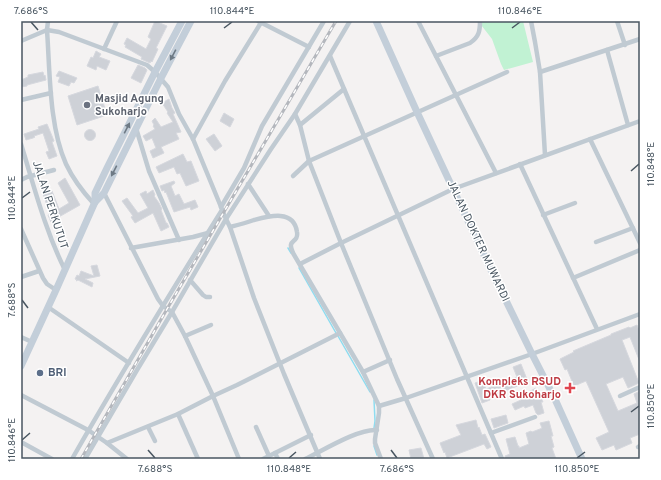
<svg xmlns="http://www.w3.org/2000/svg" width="661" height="480" viewBox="0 0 661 480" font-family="Overpass,sans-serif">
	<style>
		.green { fill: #c1f2d3 }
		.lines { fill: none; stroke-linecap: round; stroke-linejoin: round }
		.stream { stroke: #8ddcf0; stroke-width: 1.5 }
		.building { fill: #ced1d7; stroke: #d6d8de }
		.minor { stroke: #c0cad2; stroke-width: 4.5 }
		.secondary { stroke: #c3ced9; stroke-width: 7 }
		.rail-casing { stroke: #b4b7bd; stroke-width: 3 }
		.rail { stroke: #fff; stroke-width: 1.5; stroke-dasharray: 4.5; stroke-linecap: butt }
		.oneway { fill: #6e7a85 }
		.ticks { fill: none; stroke: #495661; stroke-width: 1.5 }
		.worship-dot { fill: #6b7280; stroke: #fff; stroke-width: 1.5 }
		.service-dot { fill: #5c6f8a; stroke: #fff; stroke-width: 1.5 }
		.health-dot { fill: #e0444e; stroke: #fff; stroke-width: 1.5 }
		.labels { text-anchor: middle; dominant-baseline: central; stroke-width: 3; stroke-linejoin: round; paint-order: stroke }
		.worship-label { font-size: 11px; font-weight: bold; fill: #5b616d; stroke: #fff; text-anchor: start }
		.street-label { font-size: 11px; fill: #495661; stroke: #fff }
		.service-label { font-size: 11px; font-weight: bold; fill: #4e5e75; stroke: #fff; text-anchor: start }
		.health-label { font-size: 11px; font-weight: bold; fill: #be3a42; stroke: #fff; text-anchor: end }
		.neatline { fill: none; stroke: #495661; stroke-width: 1.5 }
		.ticks-label { font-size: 10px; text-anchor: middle; fill: #495661 }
	</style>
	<rect width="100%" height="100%" fill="#f4f2f2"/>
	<polygon class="green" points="478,21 523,21 533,62 504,70 501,64 492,39"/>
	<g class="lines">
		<g class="stream">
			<polyline points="288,248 291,253"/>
			<polyline points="299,268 336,333"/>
			<polyline points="338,336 370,392"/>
			<polyline points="374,428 375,421 374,400"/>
			<polyline points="374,446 377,455"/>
		</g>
	</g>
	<g class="building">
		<polygon points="155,21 167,26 156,48 158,49 152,62 151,61 150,63 141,59 142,57 125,47 126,45 124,44 127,38 146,49 151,39 148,37"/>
		<polygon points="96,51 101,54 99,57 110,61 106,70 97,66 96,70 87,66 91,57 93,58"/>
		<polygon points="138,65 145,68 147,70 141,83 131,78"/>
		<polygon points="59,71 77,78 74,83 71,82 69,86 58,82 60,77 56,76"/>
		<polygon points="43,72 44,76 45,75 46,80 27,85 27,86 21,87 21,80 28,77 28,75"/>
		<polygon points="98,86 107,115 77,125 68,96"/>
		<polygon points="169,99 172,108 175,113 173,114 181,132 176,133 179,139 161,147 164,153 153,158 150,151 156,148 152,138 146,141 143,136 155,129 153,126 154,125 152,121 155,118 161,127 173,122 167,113 168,112 162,103"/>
		<polygon points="224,113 234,119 230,127 220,121"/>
		<polygon points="47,124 52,136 54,141 52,142 57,156 49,159 46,152 49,151 43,133 34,136 35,137 33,138 26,140 24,134 39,129 38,127"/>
		<circle cx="90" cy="135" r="5.5"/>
		<polygon points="214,134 222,146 215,151 206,139"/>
		<polygon points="183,154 187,162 191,161 199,181 186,186 180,173 177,174 174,167 159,173 156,167"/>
		<polygon points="65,178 80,205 57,218 57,220 51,222 48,215 50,214 43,194 52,191 59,209 69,203 58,183"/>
		<polygon points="174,181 175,183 171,186 175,196 179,194 184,204 195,200 198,207 191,210 190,207 174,212 166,192 165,193 164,190 162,191 160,186"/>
		<polygon points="153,190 155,195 154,196 159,203 162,209 161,210 166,223 167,223 169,227 161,231 153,213 135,223 131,217 133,216 122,201 127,198 138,213 148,208 140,194 146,191 147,194"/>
		<polygon points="97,265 100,276 85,279 93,283 92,287 78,280 76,281 77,280 75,279 77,275 79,276 81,271 94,276 91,266"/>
		<polygon points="637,325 640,333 640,362 630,337 622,340 639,383 628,388 623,377 606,384 618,411 637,403 634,394 640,391 640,434 630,438 632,443 616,450 614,445 602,450 596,438 609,432 586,381 574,386 567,369 565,370 560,359 574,352 573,351 611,335 611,334 629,327 630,328"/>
		<polygon points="521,364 528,382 489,397 490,400 482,403 475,383 483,380 486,389 517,377 513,367"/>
		<polygon points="536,388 543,402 541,402 544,413 538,415 536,413 533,405 525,408 524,406 515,410 512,404 521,400 519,397"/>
		<polygon points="506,415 508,423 494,428 491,419"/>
		<polygon points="476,420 478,428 479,427 482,435 485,434 491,447 487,449 484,444 447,458 445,452 444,453 440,443 461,435 456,425"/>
		<polygon points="549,421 553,436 551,436 554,447 552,448 556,459 506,459 505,456 510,454 506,439 515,437 518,446 519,446 519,448 529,444 526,433 531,431 532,432 540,429 542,428 540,423"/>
		<polygon points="421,448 424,459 411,459 409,450"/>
	</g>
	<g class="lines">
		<g class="minor">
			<path d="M48,21L47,30C50,72 49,126 66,164C73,179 83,192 94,204"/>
			<polyline points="258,21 309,47"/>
			<polyline points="418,21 496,173"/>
			<polyline points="531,21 535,42 540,72 545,155"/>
			<polyline points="617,21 625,45"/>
			<polyline points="21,41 47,30 59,32 147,65 155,72 168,87 179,114 193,139 226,219 230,227 254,298 284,374 320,459"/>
			<polyline points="104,49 117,21"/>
			<polyline points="607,50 628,125"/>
			<polyline points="330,56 502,459"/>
			<path d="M436,56L470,43C479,37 480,31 480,21"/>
			<polyline points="540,72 640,39"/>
			<polyline points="21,100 51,93"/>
			<polyline points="295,114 300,125 309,161 341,243 397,379 433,459"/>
			<polyline points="300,125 344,89"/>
			<polyline points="136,128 149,171 179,240"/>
			<polyline points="193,139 225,81 262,21"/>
			<polyline points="590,139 640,243"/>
			<path d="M21,144C34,186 45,230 65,270"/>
			<polyline points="520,164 597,329"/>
			<polyline points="293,176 309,161 507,72"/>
			<polyline points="21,180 27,177 54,170"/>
			<polyline points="248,184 269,216"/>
			<polyline points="104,193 158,299 163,306 172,312 185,336 213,396 239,459"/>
			<polyline points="221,207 244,168 262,126 324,21"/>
			<polyline points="543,215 575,203"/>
			<path d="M230,227C238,225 246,223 254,220C269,216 294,209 297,232C299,244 286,238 293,253L363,372L379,406V413L375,439V443L381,459"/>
			<polyline points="21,229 43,278 47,284 56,290"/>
			<polyline points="596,242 633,228"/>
			<polyline points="131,248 193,237 208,233"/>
			<polyline points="300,264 341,243 453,189 640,121"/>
			<polyline points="21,277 39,271"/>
			<polyline points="573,278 640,250"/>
			<polyline points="190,280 203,295 206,297 210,297"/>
			<polyline points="48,307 129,363"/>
			<polyline points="185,336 211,325"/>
			<polyline points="21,337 32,342"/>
			<polyline points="363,372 390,360"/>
			<polyline points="21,395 88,430 107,443 127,459"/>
			<polyline points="620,396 640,387"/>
			<polyline points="379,406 406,398 532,354 640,314"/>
			<polyline points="178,414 198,459"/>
			<polyline points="148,427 155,441"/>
			<polyline points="256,427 269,456"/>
			<polyline points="491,433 535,417"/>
			<polyline points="21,442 52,459"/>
			<polyline points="107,443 178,414 213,396 237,385 340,333"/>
			<polyline points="638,447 640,446"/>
			<polyline points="275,453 278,459"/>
			<path d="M72,459C120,375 171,292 222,210"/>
			<polyline points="85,459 137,370 172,312 226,219 271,149 295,114 350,21"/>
			<polyline points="263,459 311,435"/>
			<path d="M305,459C322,451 359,428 377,430"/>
		</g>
		<g class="secondary">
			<polyline points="376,21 417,112 491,270 532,354 554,397 582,459"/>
			<polyline points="95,202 95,193 107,168 155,72 182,21"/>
			<polyline points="21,366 56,290 95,202 104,193 161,78 191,21"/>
		</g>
		<g class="rail-casing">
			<polyline id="rail" points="81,459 167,309 336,21"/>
		</g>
		<use href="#rail" class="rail"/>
	</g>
	<defs><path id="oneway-solid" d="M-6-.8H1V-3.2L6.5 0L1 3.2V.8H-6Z"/></defs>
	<g class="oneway">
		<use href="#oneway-solid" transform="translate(173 55) rotate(118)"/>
		<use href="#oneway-solid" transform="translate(127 128) rotate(-63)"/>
		<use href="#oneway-solid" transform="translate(114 171) rotate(117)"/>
	</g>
	<path class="ticks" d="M31,22L38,30M224,28L232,22M512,28L520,22M631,171L639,164M22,198L30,192M22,300L28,308M631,412L639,406M22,440L30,433M148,450L155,458M391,450L397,458M289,458L296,452M577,458L585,452"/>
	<circle class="worship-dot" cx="87" cy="105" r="4"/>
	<circle class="service-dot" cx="40" cy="373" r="4"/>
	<path class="health-dot" d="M568 382h4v4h4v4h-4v4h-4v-4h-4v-4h4z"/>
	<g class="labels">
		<g class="worship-label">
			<text x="95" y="99">Masjid Agung<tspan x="95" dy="13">Sukoharjo</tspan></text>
		</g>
		<g class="street-label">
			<text transform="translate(50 205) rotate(72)">JALAN PERKUTUT</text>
			<text transform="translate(478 241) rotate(65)">JALAN DOKTER MUWARDI</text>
		</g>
		<g class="service-label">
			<text x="48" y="373">BRI</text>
		</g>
		<g class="health-label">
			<text x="561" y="382">Kompleks RSUD<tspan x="561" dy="13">DKR Sukoharjo</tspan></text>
		</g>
	</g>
	<rect width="661" height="480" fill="none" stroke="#ffffff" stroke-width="44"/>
	<rect x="22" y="22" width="617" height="436" class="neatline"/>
	<g class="ticks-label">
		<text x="31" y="14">7.686°S</text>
		<text x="232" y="14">110.844°E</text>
		<text x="520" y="14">110.846°E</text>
		<text transform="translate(650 164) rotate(-90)" y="4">110.848°E</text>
		<text transform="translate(11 198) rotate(-90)" y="4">110.844°E</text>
		<text transform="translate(11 300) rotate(-90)" y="4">7.688°S</text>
		<text transform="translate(650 406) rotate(-90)" y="4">110.850°E</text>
		<text transform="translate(11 440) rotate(-90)" y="4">110.846°E</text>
		<text x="155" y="472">7.688°S</text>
		<text x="289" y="472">110.848°E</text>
		<text x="397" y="472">7.686°S</text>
		<text x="577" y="472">110.850°E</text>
	</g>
</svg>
